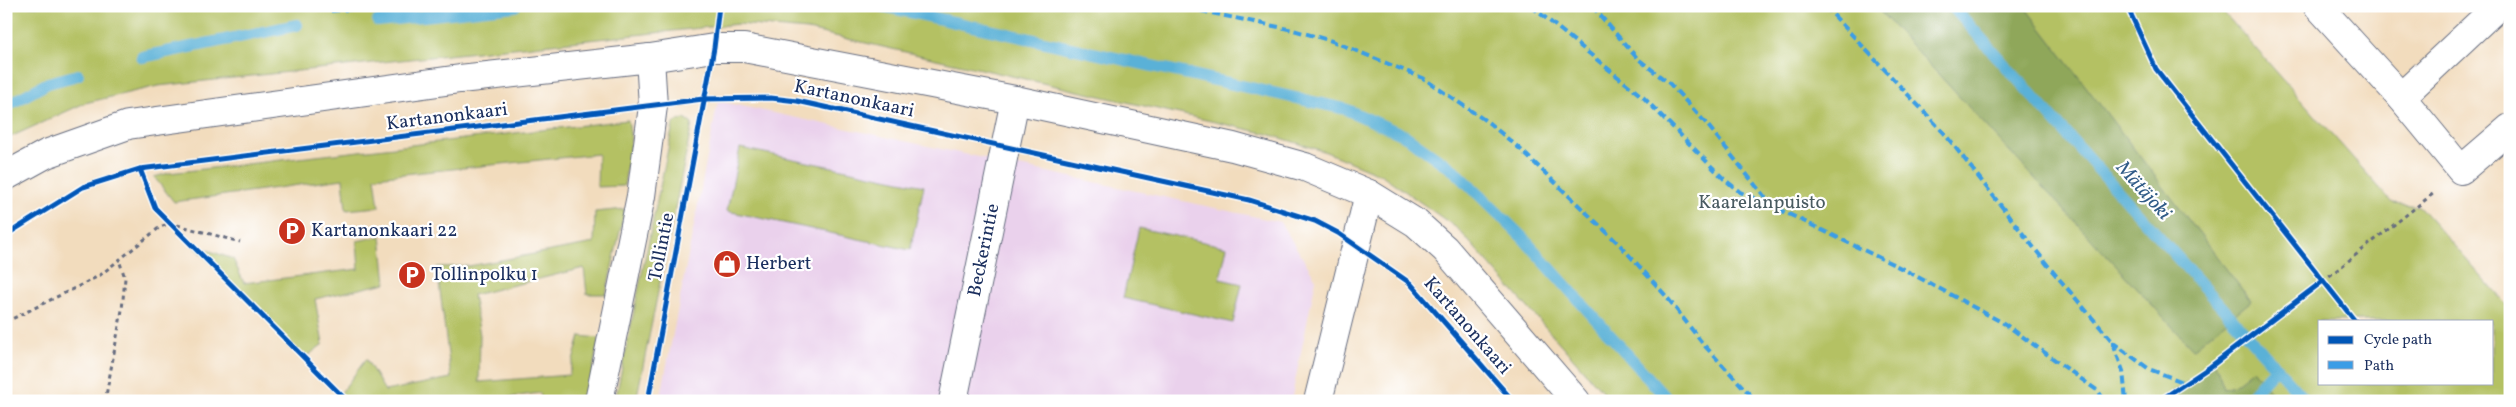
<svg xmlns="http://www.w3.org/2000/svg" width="2516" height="407" viewBox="0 0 2516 407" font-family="Vollkorn,serif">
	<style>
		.built { fill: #ead1ec }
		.green { fill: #b4c164; stroke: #687861; fill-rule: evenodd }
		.forest { fill: #8fa75a; stroke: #556b5c }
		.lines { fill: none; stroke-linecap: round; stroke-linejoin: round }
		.stream { stroke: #5ab1d7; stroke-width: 12 }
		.minor-casing { stroke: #666c7f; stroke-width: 30 }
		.path { stroke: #666c7f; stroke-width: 3; stroke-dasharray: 4 4; stroke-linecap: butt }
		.minor { stroke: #fff; stroke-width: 28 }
		.quiet { stroke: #3b9de6; stroke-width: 4; stroke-dasharray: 8 4; stroke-linecap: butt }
		.cycleway-casing { stroke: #fff; stroke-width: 8 }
		.cycleway { stroke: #0057b8; stroke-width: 5 }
		.labels { text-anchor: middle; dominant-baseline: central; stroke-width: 4.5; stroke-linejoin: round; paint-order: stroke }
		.street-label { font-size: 19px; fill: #1b2f5e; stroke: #fff }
		.park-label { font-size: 19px; fill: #495b60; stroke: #fff }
		.poi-label { font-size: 19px; fill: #1b2f5e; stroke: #fff; text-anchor: start }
		.water-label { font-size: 20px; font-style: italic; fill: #315c88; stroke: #fff }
	</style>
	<rect width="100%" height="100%" fill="#fff"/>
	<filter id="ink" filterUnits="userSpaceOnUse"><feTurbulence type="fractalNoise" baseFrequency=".02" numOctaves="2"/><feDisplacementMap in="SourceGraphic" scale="10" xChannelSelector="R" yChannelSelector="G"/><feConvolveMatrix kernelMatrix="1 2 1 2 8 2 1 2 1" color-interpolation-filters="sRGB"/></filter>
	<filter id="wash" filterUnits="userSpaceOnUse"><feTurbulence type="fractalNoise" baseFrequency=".0096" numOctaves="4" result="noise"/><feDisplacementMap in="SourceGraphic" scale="20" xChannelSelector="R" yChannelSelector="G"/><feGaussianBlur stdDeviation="1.12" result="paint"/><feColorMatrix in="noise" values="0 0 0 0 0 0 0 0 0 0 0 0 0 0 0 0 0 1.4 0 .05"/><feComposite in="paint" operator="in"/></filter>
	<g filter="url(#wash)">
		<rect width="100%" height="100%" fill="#f2dcbd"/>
		<polygon class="built" points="718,101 1280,222 1316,279 1291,401 660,401"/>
		<g class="green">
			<path d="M6,6H2218L2393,203L2419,206L2510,309V401H1611L1458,229L1382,175L1326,152L1268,134L808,30L738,24L158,86L85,103L6,139ZM2320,321H2492V383H2320Z"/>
			<polygon points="685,119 692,124 636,401 615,401 673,125 678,120"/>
			<polygon points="628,120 631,139 624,186 597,187 598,154 375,177 379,207 346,210 343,179 174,202 154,177 169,173"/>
			<polygon points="740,148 924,186 910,250 727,211"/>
			<polygon points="625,209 606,294 587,294 584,268 473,295 480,335 479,382 569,375 580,336 599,338 588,395 544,401 542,401 540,393 483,401 347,401 340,394 366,359 385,391 451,378 437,267 469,266 594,243 595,212"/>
			<polygon points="1139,228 1227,247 1220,279 1242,284 1233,323 1123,298"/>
			<polygon points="381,236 386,283 315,299 323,344 305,358 193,245 233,259 244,283 359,269 357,241"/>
		</g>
		<g class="forest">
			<polygon points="1875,6 2024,6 2251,301 2193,349"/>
			<polygon points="2215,363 2224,388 2234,385 2253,370 2279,401 2159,401"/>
		</g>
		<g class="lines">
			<g class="stream">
				<polyline points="882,6 1345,109 1404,135 1456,172 1523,238 1669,401"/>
				<polyline points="1952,6 2306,401"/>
				<polyline points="378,21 515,6"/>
				<polyline points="142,57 297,25"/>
				<polyline points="6,106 48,83 78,75"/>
				<polyline points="2246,401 2277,367"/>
			</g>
		</g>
	</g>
	<g filter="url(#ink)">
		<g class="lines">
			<g class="minor-casing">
				<g id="minor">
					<polyline points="2318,6 2401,97"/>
					<polyline points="2498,6 2401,97 2461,170 2510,128"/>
					<polyline points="6,176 46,154 128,125 460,79 650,58 714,48 744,48 1015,100 1233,147 1305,167 1369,194 1416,223 1445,249 1576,401"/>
					<polyline points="599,401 641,196 653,106 650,58"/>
					<path id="s1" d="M953,401L1015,100"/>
					<polyline points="1318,401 1369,194"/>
				</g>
			</g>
			<g class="path">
				<polyline points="2323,281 2434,193"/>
				<polyline points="6,322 99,276 160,227 170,223 240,242"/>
				<polyline points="105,401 122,310 125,278 119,260"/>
			</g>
			<use href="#minor" class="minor"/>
			<g class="quiet">
				<polyline points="1177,6 1293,30 1332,41 1423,78 1489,123 1519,148 1620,245 1666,296 1703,344 1756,401"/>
				<polyline points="1531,6 1644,98 1724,179 1740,192 1770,205"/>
				<polyline points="1592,6 1637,58 1670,84 1705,122 1772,206 1905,270 2005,324 2098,391 2105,401"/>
				<polyline points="1825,6 1944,133 2049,267 2112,341 2123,371 2126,401"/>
				<polyline points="331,11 389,6"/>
				<polyline points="2112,342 2149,369 2186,383"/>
			</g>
			<g class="cycleway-casing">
				<g id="cycleway">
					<polyline points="2127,6 2156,69 2355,321"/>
					<polyline points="140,169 155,208 347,401"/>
					<polyline points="6,235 83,187 140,169 703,99 771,98 797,101 1249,200 1315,221 1338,233 1410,283 1513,401"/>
					<polyline points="648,401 714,48 719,6"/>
					<polyline points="2159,401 2210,367 2323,281"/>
				</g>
			</g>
			<use href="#cycleway" class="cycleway"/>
		</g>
	</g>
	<defs>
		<g id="parking-disc" transform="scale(1.4375)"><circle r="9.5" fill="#c8321e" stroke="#fff"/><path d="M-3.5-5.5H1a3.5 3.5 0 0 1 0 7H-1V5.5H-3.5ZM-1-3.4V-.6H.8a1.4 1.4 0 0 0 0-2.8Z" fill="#fff"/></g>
		<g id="shop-disc" transform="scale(1.4375)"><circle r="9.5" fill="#c8321e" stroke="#fff"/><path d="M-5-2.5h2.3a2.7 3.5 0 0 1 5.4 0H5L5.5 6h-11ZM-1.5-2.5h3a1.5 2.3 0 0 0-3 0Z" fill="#fff"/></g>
	</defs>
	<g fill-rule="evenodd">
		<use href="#parking-disc" x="292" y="231"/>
		<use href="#shop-disc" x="727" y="264"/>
		<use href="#parking-disc" x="412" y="275"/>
	</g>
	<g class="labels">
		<g class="street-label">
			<text transform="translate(854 99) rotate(12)">Kartanonkaari</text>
			<text transform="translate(447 117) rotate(-7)">Kartanonkaari</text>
			<text transform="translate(662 247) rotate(-79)">Tollintie</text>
			<text stroke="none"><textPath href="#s1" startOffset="154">Beckerintie</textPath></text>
			<text transform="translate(1467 326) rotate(49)">Kartanonkaari</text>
		</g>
		<g class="park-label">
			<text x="1762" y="203">Kaarelanpuisto</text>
		</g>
		<g class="poi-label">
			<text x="311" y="231">Kartanonkaari 22</text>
			<text x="746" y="264">Herbert</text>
			<text x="431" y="275">Tollinpolku 1</text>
		</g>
		<g class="water-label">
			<text transform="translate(2143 191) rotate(48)">Mätäjoki</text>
		</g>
	</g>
	<rect width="2516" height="407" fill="none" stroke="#fff" stroke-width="25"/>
	<rect x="2318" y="320" width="175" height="65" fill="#ffffff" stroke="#a4acbf"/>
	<rect x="2328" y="336" width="25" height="8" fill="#0057b8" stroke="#a4acbf"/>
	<text x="2364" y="344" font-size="15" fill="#1b2f5e">Cycle path</text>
	<rect x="2328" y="361" width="25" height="8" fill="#3b9de6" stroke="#a4acbf"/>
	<text x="2364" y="370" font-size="15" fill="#1b2f5e">Path</text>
</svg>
